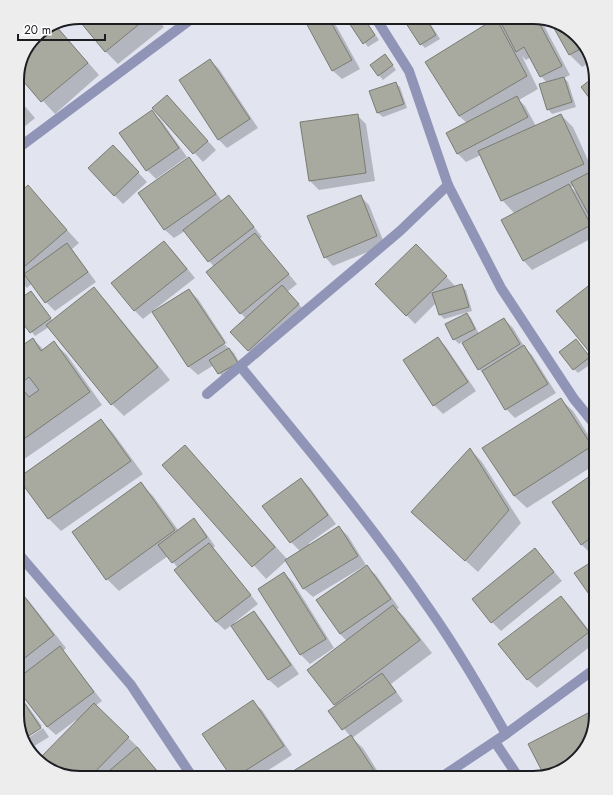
<svg xmlns="http://www.w3.org/2000/svg" width="613" height="795" viewBox="0 0 613 795" font-family="Jost,sans-serif">
	<style>
		.shadow { fill: #0003; fill-rule: evenodd }
		.building { fill: #a8aaa0; stroke: #797c72; fill-rule: evenodd }
		.lines { fill: none; stroke-linecap: round; stroke-linejoin: round }
		.lane { stroke: #9094b7; stroke-width: 10 }
		.street { stroke: #9094b7; stroke-width: 10 }
		.rim { fill: none; stroke: #1c1d21; stroke-width: 2 }
	</style>
	<rect width="100%" height="100%" fill="#e2e4ef"/>
	<g class="shadow">
		<polygon points="80,17 156,17 164,27 118,64 105,51"/>
		<polygon points="310,17 331,17 332,18 360,69 342,79 333,71 305,20"/>
		<polygon points="346,17 363,17 379,40 368,47"/>
		<polygon points="403,17 426,17 440,39 425,48 421,44"/>
		<path d="M499,17L540,18L570,75L564,78L568,82L576,107L552,114L548,109L547,83L541,76L531,57L526,60L522,56L538,89L519,100L525,106L536,126L561,115L573,127L593,171L596,170V221L588,214L596,228V236L532,270L524,261L502,221L515,214L502,200L481,155L466,162L458,154L467,123L459,116L496,19L503,26ZM574,186L579,195L571,187Z"/>
		<polygon points="552,22 564,26 585,45 591,62 582,67 570,55"/>
		<polygon points="56,26 99,75 55,114 18,74 38,33"/>
		<polygon points="210,60 219,69 258,128 227,148 218,139"/>
		<polygon points="389,60 396,70 383,80 371,66"/>
		<polygon points="395,83 400,87 407,108 383,117 378,113 370,92"/>
		<polygon points="17,97 35,118 17,133"/>
		<polygon points="175,105 216,150 203,162 153,108"/>
		<polygon points="152,112 161,120 187,157 156,179 147,170"/>
		<polygon points="357,115 366,124 375,181 319,190 310,181 301,123"/>
		<polygon points="122,155 147,182 123,204 114,195"/>
		<polygon points="189,158 197,167 222,201 228,196 237,205 262,237 259,239 297,284 287,292 307,313 257,359 248,350 246,319 207,273 214,267 185,231 174,238 165,230 139,194"/>
		<polygon points="28,187 79,243 72,249 96,282 55,311 46,302 32,283 27,288 17,277 17,196"/>
		<polygon points="360,196 369,205 385,245 333,266 325,257"/>
		<polygon points="164,242 173,251 195,278 154,310 155,312 189,290 198,299 228,345 222,339 221,341 234,353 242,367 223,378 214,365 198,375 189,367 153,311 143,319 135,311 113,283"/>
		<polygon points="425,254 455,286 452,288 462,286 466,290 472,311 444,319 440,315 436,303 415,324 376,284"/>
		<polygon points="596,281 596,358 558,311"/>
		<polygon points="94,289 106,301 170,380 124,416 112,404 49,327 35,336 17,313 31,292 53,321"/>
		<polygon points="467,314 471,318 479,334 504,319 513,328 525,348 532,355 556,393 515,418 506,409 486,376 479,369 462,342 459,344 454,339 446,324"/>
		<polygon points="438,338 446,347 476,391 443,414 434,405"/>
		<polygon points="33,339 44,350 54,343 67,355 102,405 23,460 17,454 17,351"/>
		<polygon points="576,340 594,362 578,373 574,369"/>
		<polygon points="560,399 573,411 596,447 596,464 527,508 514,496"/>
		<polygon points="101,420 113,433 143,474 61,531 49,519 19,478"/>
		<polygon points="185,446 287,559 300,551 291,542 301,479 310,488 336,524 309,543 310,545 339,527 348,536 366,565 313,597 304,589 286,561 266,579 164,465"/>
		<polygon points="470,449 482,462 521,523 478,572 425,524"/>
		<polygon points="596,473 596,549 590,553 581,544"/>
		<polygon points="141,484 153,496 179,531 193,520 202,528 215,546 213,548 258,604 234,623 235,625 254,612 262,621 299,674 278,688 269,680 232,625 225,630 216,622 178,568 168,556 119,591 107,579"/>
		<polygon points="535,549 562,581 501,631 492,622"/>
		<polygon points="367,567 376,575 399,608 397,609 405,618 432,653 391,684 403,701 352,738 363,748 382,778 284,778 350,736 329,711 336,706 308,670 347,641 340,634"/>
		<polygon points="284,573 293,582 334,648 310,664 301,655 259,589"/>
		<polygon points="17,588 29,601 66,648 63,651 102,701 95,706 141,750 139,751 164,778 77,778 77,721 76,720 56,735 47,727 17,687"/>
		<polygon points="561,597 570,606 596,639 596,642 537,688 528,680 500,644"/>
		<polygon points="17,691 42,726 24,738 17,714"/>
		<polygon points="253,702 262,710 292,755 256,778 233,778"/>
		<polygon points="43,728 49,737 28,750 25,740"/>
	</g>
	<g class="building">
		<polygon points="80,17 148,17 105,52 77,18"/>
		<polygon points="308,17 328,17 352,60 332,71 304,19"/>
		<polygon points="345,17 363,17 375,35 363,44"/>
		<polygon points="402,17 425,17 436,35 420,45"/>
		<polygon points="498,17 536,17 562,66 540,77 524,47 516,52"/>
		<polygon points="496,18 527,76 459,116 425,62"/>
		<polygon points="550,21 564,26 586,46 569,55"/>
		<polygon points="56,26 88,63 41,102 18,75 38,33"/>
		<polygon points="385,54 393,65 378,76 370,65"/>
		<polygon points="210,59 250,119 218,140 179,80"/>
		<polygon points="595,76 596,80 596,107 581,87"/>
		<polygon points="564,77 572,102 547,110 539,84"/>
		<polygon points="396,82 404,104 377,113 369,91"/>
		<polygon points="167,95 208,141 193,154 152,108"/>
		<polygon points="517,96 528,117 457,154 446,133"/>
		<polygon points="17,97 24,105 17,110"/>
		<polygon points="152,110 179,148 146,171 119,133"/>
		<polygon points="358,114 366,173 309,181 300,122"/>
		<polygon points="561,114 584,164 501,201 478,151"/>
		<polygon points="113,145 139,172 114,196 88,168"/>
		<polygon points="189,157 216,194 164,230 138,193"/>
		<polygon points="596,169 596,211 589,215 571,182"/>
		<polygon points="569,184 591,225 523,261 501,220"/>
		<polygon points="28,185 67,230 17,273 17,195"/>
		<polygon points="229,195 254,227 208,262 183,230"/>
		<polygon points="361,195 377,236 324,258 307,216"/>
		<polygon points="255,233 289,274 240,314 206,272"/>
		<polygon points="164,241 187,269 134,311 111,283"/>
		<polygon points="67,243 88,272 45,303 24,274"/>
		<polygon points="416,244 447,276 406,316 375,284"/>
		<polygon points="596,280 596,350 591,354 556,311"/>
		<polygon points="462,284 469,307 439,315 432,293"/>
		<polygon points="282,285 299,304 248,351 230,332"/>
		<polygon points="94,287 158,367 111,405 46,325"/>
		<polygon points="189,289 225,343 188,367 152,312"/>
		<polygon points="31,291 51,318 30,333 17,315 17,301"/>
		<polygon points="467,313 475,329 453,340 445,324"/>
		<polygon points="504,318 520,344 478,370 462,343"/>
		<polygon points="438,337 468,382 433,406 403,360"/>
		<path d="M33,338L41,351L54,341L90,392L17,444V349ZM29,377L39,390L29,397L19,385Z"/>
		<polygon points="576,339 590,357 573,370 559,352"/>
		<polygon points="524,345 548,384 505,410 482,371"/>
		<polygon points="229,348 238,363 218,374 209,360"/>
		<polygon points="561,398 592,446 514,496 482,448"/>
		<polygon points="101,419 131,461 48,519 18,478"/>
		<polygon points="185,445 275,547 252,567 162,465"/>
		<polygon points="470,448 509,510 465,561 411,512"/>
		<polygon points="596,472 596,534 581,545 552,502"/>
		<polygon points="301,478 328,515 290,543 262,506"/>
		<polygon points="141,482 175,530 106,580 72,532"/>
		<polygon points="194,518 207,537 172,563 158,545"/>
		<polygon points="339,526 358,556 303,589 285,560"/>
		<polygon points="209,543 251,595 216,622 174,570"/>
		<polygon points="535,548 554,572 491,623 472,599"/>
		<polygon points="596,559 596,604 574,573"/>
		<polygon points="367,565 391,599 340,634 316,600"/>
		<polygon points="284,572 326,639 300,655 258,589"/>
		<polygon points="17,587 54,635 17,664"/>
		<polygon points="561,596 589,632 527,680 498,644"/>
		<polygon points="393,605 420,640 334,705 307,670"/>
		<polygon points="254,611 291,665 268,680 231,626"/>
		<polygon points="60,646 94,692 47,727 17,689 17,679"/>
		<polygon points="382,673 396,692 342,730 328,711"/>
		<polygon points="17,692 41,728 24,739 17,714"/>
		<polygon points="253,700 284,746 234,778 232,778 202,734"/>
		<polygon points="94,703 129,737 89,778 77,778 49,770 38,760"/>
		<polygon points="592,711 595,717 588,746 568,767 544,775 528,744"/>
		<polygon points="351,735 379,778 282,778"/>
		<polygon points="137,747 163,778 101,778"/>
	</g>
	<g class="lines">
		<path class="lane" d="M240,366C306,446 372,525 430,610C458,650 482,692 506,734"/>
		<g class="street">
			<polyline points="375,17 409,71 448,185 501,288 574,399 596,426"/>
			<polyline points="17,149 194,17"/>
			<polyline points="207,394 400,231 448,185"/>
			<polyline points="17,552 131,685 193,778"/>
			<polyline points="495,742 519,778"/>
			<polyline points="440,778 506,734 596,668"/>
		</g>
	</g>
	<path d="M0 0H613V795H0ZM80 24H533A56 56 0 0 1 589 80V715A56 56 0 0 1 533 771H80A56 56 0 0 1 24 715V80A56 56 0 0 1 80 24Z" fill="#ededed" fill-rule="evenodd"/>
	<path class="rim" d="M80 24H533A56 56 0 0 1 589 80V715A56 56 0 0 1 533 771H80A56 56 0 0 1 24 715V80A56 56 0 0 1 80 24Z"/>
	<path d="M18 34v6h87v-6" fill="none" stroke="#1c1d21" stroke-width="2"/>
	<text x="24" y="34" font-size="12" fill="#1c1d21" stroke="#ffffff" stroke-width="3" paint-order="stroke">20 m</text>
</svg>
